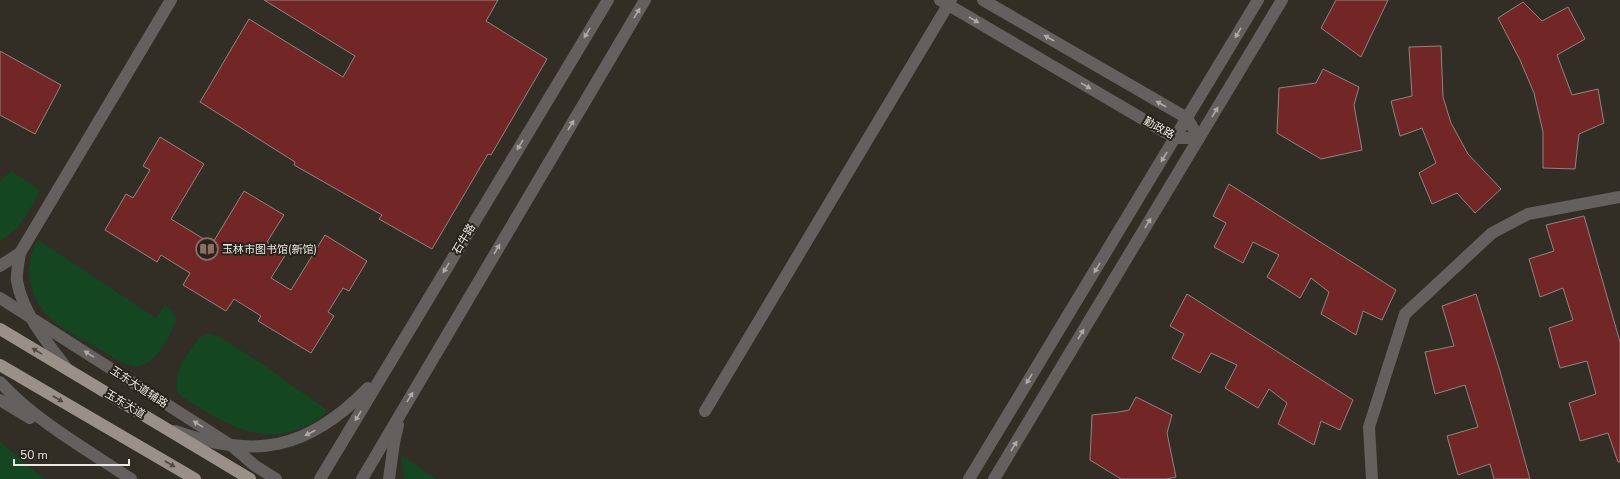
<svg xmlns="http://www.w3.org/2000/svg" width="1620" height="479" viewBox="0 0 1620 479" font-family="'Nunito Sans','Noto Sans SC',sans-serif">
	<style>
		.green { fill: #134621 }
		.building { fill: #732626; stroke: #908482 }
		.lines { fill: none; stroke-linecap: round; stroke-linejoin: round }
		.minor { stroke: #64605d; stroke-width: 12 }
		.major { stroke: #99908a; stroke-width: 12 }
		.oneway { fill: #aeaba7 }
		.oneway2 { fill: #504a42 }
		.labels { text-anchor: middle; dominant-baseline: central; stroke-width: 4; stroke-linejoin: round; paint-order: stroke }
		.street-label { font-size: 11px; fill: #eae8e3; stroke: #28241c }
		.poi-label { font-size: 11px; fill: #eae8e3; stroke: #28241c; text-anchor: start }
	</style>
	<rect width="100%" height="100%" fill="#322e26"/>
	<g class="green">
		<path d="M11,171L40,190C29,211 21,228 0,241V181Z"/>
		<path d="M38,240L156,318L165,305L171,310L176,319C172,333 157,360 143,365C130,371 108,354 96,347C65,329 35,318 30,278C28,263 30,253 38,240Z"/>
		<path d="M208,334L218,336L259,362L327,410C321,420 315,421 306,426C259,450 216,418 178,394C170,373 189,353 200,337Z"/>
		<polygon points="0,442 41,476 45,479 0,479"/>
		<polygon points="401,455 436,479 404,479"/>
	</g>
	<g class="building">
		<polygon points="264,0 498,0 486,21 547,59 491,155 488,154 432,249 379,219 382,215 294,165 295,162 200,102 249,19 343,77 355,56"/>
		<polygon points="1336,0 1388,0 1361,57 1321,28"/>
		<polygon points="1523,2 1542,21 1568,7 1585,39 1557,55 1572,95 1598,89 1604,123 1579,134 1575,169 1543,168 1543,132 1534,93 1520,60 1498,18"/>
		<polygon points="1441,46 1443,97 1451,123 1468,154 1501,189 1475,213 1457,193 1432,204 1419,173 1436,163 1422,128 1400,136 1391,101 1412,96 1409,47"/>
		<polygon points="0,51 61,85 35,134 0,115"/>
		<polygon points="1323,69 1359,87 1354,105 1362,150 1321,159 1277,133 1279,88 1316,83"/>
		<polygon points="160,137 204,164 171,219 212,244 244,191 284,215 267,242 286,254 271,278 291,290 325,235 367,261 349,291 343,288 328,312 334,316 311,353 258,321 261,316 234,299 226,311 183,285 190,273 161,255 157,262 105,230 126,194 133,198 150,170 143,166"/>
		<polygon points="1229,184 1396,290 1382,320 1363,311 1356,335 1321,314 1329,292 1311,278 1300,298 1267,277 1279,255 1253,242 1243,263 1214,247 1226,223 1213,216"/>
		<polygon points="1584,216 1620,342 1620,462 1618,462 1608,433 1580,441 1569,403 1596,394 1587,361 1560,368 1549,328 1573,320 1563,288 1540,297 1529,259 1554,251 1546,225"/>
		<polygon points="1187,294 1353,400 1340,430 1321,421 1314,445 1278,424 1287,403 1269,389 1258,408 1225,388 1237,365 1211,353 1200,373 1172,358 1184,334 1170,326"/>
		<polygon points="1476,294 1500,371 1530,479 1494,479 1490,464 1458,475 1447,436 1478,427 1465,385 1435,394 1425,352 1454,346 1442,306"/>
		<polygon points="1136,397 1172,415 1167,433 1176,477 1167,479 1121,479 1090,460 1092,415 1119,412 1129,410"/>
	</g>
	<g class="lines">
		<g class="minor">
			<polyline points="940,0 1175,138 1199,138"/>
			<polyline points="983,0 1187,118 1199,138"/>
			<path d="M20,253C19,261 16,273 17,281C23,314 48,343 67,369"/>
			<polyline points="0,266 20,253 171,0"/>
			<polyline points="0,298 232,446 254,465 276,479"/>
			<path d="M0,382C37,422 86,449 131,479"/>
			<polyline points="0,400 30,418"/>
			<polyline points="705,411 951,0"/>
			<path d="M175,431C255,460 308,450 368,388"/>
			<polyline points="320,479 608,0"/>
			<polyline points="362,479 645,0"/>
			<polyline points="389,479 394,443 398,425"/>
			<polyline points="969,479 1258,0"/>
			<polyline points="994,479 1282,0"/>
			<polyline points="1372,479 1369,427 1405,314 1492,233 1528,214 1620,197"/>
		</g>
		<g class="major">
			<polyline points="0,329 250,479"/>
			<polyline points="0,365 195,479"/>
		</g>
	</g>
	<defs><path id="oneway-solid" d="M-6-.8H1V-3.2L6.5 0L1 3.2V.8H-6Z"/></defs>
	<g class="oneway">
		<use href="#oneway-solid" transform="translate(637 13) rotate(-59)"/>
		<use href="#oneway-solid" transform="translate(974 20) rotate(31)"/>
		<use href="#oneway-solid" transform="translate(587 33) rotate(121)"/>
		<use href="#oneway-solid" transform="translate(1238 33) rotate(121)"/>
		<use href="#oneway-solid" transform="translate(1049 38) rotate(-150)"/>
		<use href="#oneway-solid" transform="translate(1086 86) rotate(31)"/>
		<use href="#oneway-solid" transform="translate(1161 104) rotate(-150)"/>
		<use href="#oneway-solid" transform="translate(1215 112) rotate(-59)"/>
		<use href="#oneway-solid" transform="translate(571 125) rotate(-59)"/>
		<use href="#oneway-solid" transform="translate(520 145) rotate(121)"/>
		<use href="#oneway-solid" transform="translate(1164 157) rotate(121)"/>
		<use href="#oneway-solid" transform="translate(1148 223) rotate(-59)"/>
		<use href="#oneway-solid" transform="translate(497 249) rotate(-59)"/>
		<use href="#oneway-solid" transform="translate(446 268) rotate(121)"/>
		<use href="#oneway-solid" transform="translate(1097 268) rotate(121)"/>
		<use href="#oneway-solid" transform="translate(1081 334) rotate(-59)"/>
		<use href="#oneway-solid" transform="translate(89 354) rotate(-148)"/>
		<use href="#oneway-solid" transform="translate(1029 379) rotate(121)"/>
		<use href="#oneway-solid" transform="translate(410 397) rotate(-59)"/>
		<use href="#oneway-solid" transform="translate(358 416) rotate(121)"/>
		<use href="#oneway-solid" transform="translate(198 424) rotate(-148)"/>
		<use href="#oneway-solid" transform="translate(310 433) rotate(153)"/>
		<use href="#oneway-solid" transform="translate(1014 446) rotate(-59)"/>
	</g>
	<g class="oneway2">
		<use href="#oneway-solid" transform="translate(37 351) rotate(-149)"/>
		<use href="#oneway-solid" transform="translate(58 399) rotate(30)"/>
		<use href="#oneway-solid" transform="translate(170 464) rotate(30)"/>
	</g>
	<defs>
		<g id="library-ring" transform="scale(1.15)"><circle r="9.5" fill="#28241c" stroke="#8d6e63" stroke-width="1.5"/><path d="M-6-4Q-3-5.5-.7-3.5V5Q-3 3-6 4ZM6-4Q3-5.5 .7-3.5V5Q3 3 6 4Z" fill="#8d6e63"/></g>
	</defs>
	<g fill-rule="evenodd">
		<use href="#library-ring" x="207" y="249"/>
	</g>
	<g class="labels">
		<g class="street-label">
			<text transform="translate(1159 128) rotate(28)">勤政路</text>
			<text transform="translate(464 239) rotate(-59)">石牛路</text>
			<text transform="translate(139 387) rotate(33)">玉东大道辅路</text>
			<text transform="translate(125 404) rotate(31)">玉东大道</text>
		</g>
		<g class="poi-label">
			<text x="222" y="249">玉林市图书馆(新馆)</text>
		</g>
	</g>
	<path d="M14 459v6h115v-6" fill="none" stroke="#eae8e3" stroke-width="2"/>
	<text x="20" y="459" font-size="12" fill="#eae8e3" stroke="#28241c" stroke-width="3" paint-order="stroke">50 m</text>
</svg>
